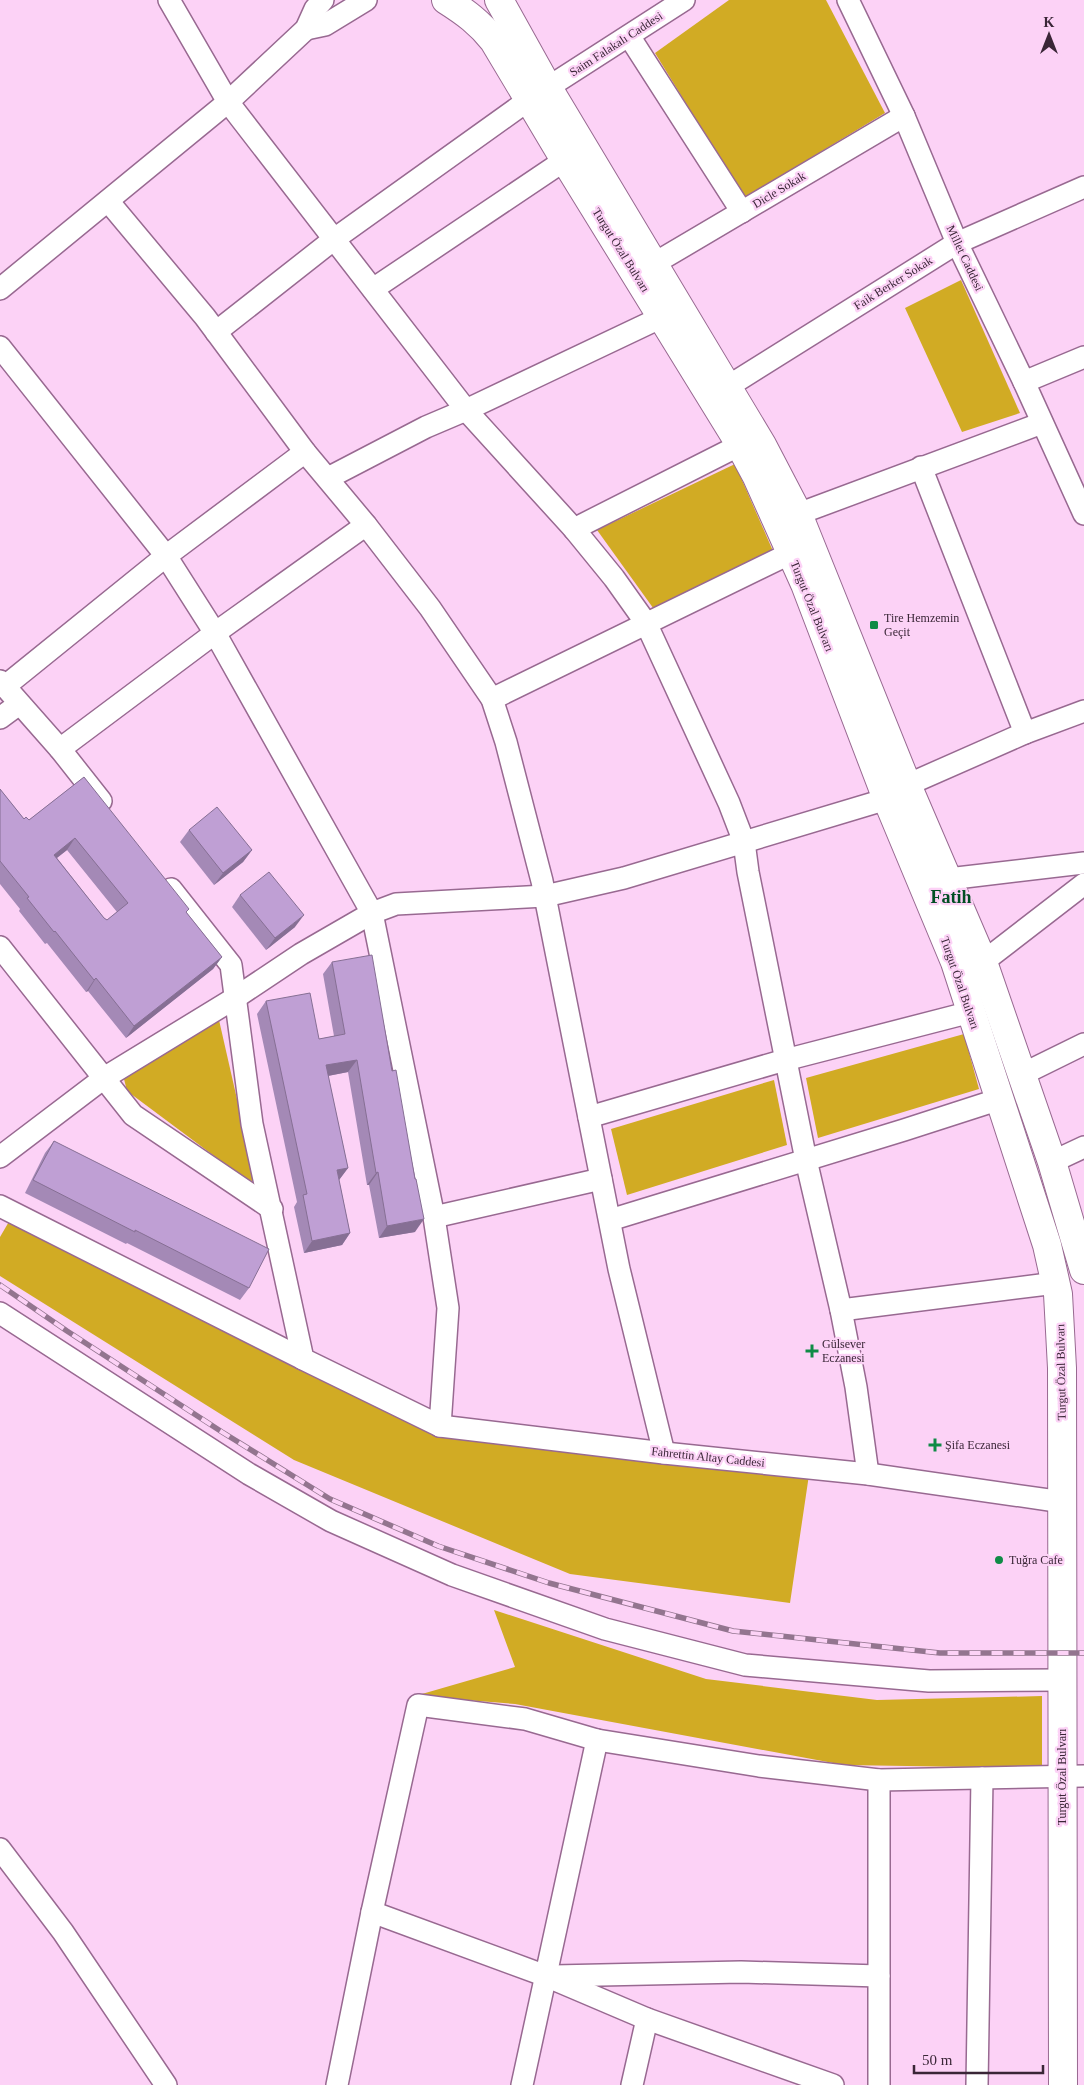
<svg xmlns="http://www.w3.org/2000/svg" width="1084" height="2085" viewBox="0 0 1084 2085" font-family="'Times New Roman',serif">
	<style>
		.green { fill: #d1ab24 }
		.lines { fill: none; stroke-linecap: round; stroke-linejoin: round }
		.minor-casing { stroke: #986991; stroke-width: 24 }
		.major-casing { stroke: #986991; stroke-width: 30 }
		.minor { stroke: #fff; stroke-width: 21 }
		.major { stroke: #fff; stroke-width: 28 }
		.rail-casing { stroke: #93758f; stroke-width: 5.5 }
		.rail { stroke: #fcd2f6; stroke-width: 4; stroke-dasharray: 11; stroke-linecap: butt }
		.wall { fill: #a489b6; fill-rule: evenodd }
		.shaded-wall { fill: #866f94 }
		.building { fill: #bf9fd4; stroke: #866f94; fill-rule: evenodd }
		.poi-dot { fill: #0f8b46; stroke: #fcd2f6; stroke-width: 2 }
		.labels { text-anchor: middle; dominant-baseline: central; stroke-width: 4.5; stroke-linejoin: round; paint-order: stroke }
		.street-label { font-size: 12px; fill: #3a2637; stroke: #fcd2f6 }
		.poi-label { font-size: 12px; fill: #3a2637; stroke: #fcd2f6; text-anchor: start }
		.district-label { font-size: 18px; font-weight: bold; fill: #004e23; stroke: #fcd2f6 }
	</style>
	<rect width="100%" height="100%" fill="#fcd2f6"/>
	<g class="green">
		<polygon points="729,0 826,0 885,113 744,198 655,53"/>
		<polygon points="961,280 1020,413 962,432 905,308"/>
		<polygon points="735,464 773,551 656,612 597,530"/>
		<polygon points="219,1020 254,1174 252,1181 245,1179 127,1091 124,1079"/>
		<polygon points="964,1034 979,1089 818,1138 806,1078"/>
		<polygon points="774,1080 787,1145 627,1195 611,1129"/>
		<polygon points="14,1213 440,1426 810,1468 790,1603 570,1574 294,1460 0,1276 0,1237"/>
		<polygon points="494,1610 706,1679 877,1700 1042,1696 1042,1768 844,1765 515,1704 415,1696 515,1667"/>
	</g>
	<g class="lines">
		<g class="minor-casing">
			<g id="minor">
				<polyline points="169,0 228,102 466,410 574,529 614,578 646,623 729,803 744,842 748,872 806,1160 841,1310 856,1387 868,1474"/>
				<polyline points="848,0 904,116 957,243 1024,382 1084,514"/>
				<polyline points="306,29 325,25 366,0"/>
				<polyline points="629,36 742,212"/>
				<polyline points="108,201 205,317 305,452 366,525 430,608 492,699 506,742 542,881 619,1269 664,1453"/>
				<polyline points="655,263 904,116"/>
				<polyline points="0,289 228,102 306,29 315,9 323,0"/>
				<polyline points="373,289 565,160"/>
				<polyline points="216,332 333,240 530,99 684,0"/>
				<polyline points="0,347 166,556 215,633 372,913 434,1217 448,1308 440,1426"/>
				<polyline points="1024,382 1084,357"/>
				<polyline points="716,394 957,243 1084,187"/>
				<polyline points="921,467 1025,733"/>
				<polyline points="328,478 426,427 466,410 662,317"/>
				<polyline points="798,514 1042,423"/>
				<polyline points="574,529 740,445"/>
				<polyline points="0,681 60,749 101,801"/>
				<polyline points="4,687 166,556 305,452"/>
				<polyline points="492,699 791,553"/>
				<polyline points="0,718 19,704"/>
				<polyline points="60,749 215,633 366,525"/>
				<polyline points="907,785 1025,733 1084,711"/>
				<polyline points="948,879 1084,863"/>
				<polyline points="171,889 231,965 252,1124 303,1359 440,1426 664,1453 868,1474 1063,1502"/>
				<polyline points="0,947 133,1115 272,1209"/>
				<polyline points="983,962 1084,884"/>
				<polyline points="1021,1075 1084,1044"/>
				<polyline points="589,1117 785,1060 971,1012"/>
				<polyline points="0,1157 104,1078 235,998 301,954 372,913 396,904 545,896 624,878 887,799"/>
				<polyline points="1052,1162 1084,1147"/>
				<polyline points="0,1206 303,1359"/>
				<polyline points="434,1217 601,1179"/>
				<polyline points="610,1220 904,1130 1000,1099"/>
				<polyline points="841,1310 1056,1283"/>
				<polyline points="0,1313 249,1474 331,1521 452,1575 605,1629 745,1665 929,1681 1062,1680"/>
				<polyline points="0,1849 63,1932 166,2085"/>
				<polyline points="372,1912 546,1976 647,2019 833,2085"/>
				<polyline points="554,1976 741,1972 879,1976"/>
				<polyline points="337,2085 372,1912 418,1705 525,1719 597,1740 759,1766 879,1780 1084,1776"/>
				<polyline points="522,2085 597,1740"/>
				<polyline points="632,2085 647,2019"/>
				<polyline points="879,2085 879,1780"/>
				<polyline points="977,2085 982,1778"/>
			</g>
		</g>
		<g class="major-casing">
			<g id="major">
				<path d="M446,0C465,12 480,23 494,41L565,160L735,436L757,477L805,584L887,799L955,962L1047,1245L1058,1294L1062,1368L1063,2085"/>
				<polyline points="499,0 548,88 762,445 798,514 907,785 983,962 1052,1162 1084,1270"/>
			</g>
		</g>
		<use href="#minor" class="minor"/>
		<use href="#major" class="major"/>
		<g class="rail-casing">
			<polyline id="rail" points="0,1285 67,1331 222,1432 330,1499 438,1546 549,1583 733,1631 940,1653 1084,1653"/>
		</g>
		<use href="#rail" class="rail"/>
	</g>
	<g class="wall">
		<path d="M84,777L187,913L222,957L213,969L126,1038L88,991L86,992L47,943L45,944L19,911L20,909L0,884V789L24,819L29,820ZM67,850L117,912L107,920L104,918L57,858Z"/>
		<polygon points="189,830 252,850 243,862 214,885 180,842"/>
		<polygon points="240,895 295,927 266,950 232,907"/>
		<polygon points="332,962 415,1232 379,1238 369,1185 367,1185 348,1072 328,1076 348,1168 339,1180 350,1233 342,1245 304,1253 294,1207 297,1202 257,1014 266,1001 319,1039 334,1036 323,974"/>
		<polygon points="54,1141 249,1288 240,1300 127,1243 126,1244 25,1193 45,1153"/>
	</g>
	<g class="shaded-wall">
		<polygon points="75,838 67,850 45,867 54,855"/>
		<polygon points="252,850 243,862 214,885 223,873"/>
		<polygon points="304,915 295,927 266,950 275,938"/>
		<polygon points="222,957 213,969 126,1038 134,1026"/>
		<polygon points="96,978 88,991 86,992 94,980"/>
		<polygon points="357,1060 348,1072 317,1078 326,1065"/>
		<polygon points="348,1168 339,1180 337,1170"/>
		<polygon points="378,1172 369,1185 367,1185 376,1173"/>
		<polygon points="424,1219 415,1232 379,1238 387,1226"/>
		<polygon points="350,1233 342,1245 304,1253 312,1241"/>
	</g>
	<g class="building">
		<path d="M84,777L189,909L186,912L222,957L134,1026L96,978L94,980L55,931L54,932L27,898L29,897L0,861V789L24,819L26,817L29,820ZM75,838L128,903L107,920L104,918L54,855Z"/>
		<polygon points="217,807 252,850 223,873 189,830"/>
		<polygon points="269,872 304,915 275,938 240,895"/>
		<polygon points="372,955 392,1071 396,1070 415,1179 416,1179 424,1219 387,1226 378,1172 376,1173 357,1060 326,1065 348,1168 337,1170 350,1233 312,1241 303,1195 307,1194 266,1001 310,993 319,1039 345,1034 332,962"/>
		<polygon points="54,1141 269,1249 249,1288 135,1230 135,1232 33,1180"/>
	</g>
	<g class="poi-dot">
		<rect x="869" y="620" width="10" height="10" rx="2.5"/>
		<path d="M809.5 1343.5h5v5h5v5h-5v5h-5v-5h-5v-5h5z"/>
		<path d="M932.5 1437.5h5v5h5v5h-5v5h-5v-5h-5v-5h5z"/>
		<circle cx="999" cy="1560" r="5"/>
	</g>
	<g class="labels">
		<g class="street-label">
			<text transform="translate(616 44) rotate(-33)">Saim Falakalı Caddesi</text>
			<text transform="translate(779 190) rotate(-31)">Dicle Sokak</text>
			<text transform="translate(621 250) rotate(58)">Turgut Özal Bulvarı</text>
			<text transform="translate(965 258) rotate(65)">Millet Caddesi</text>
			<text transform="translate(893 283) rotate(-32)">Faik Berker Sokak</text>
			<text transform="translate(812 606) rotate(68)">Turgut Özal Bulvarı</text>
			<text transform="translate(960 983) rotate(71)">Turgut Özal Bulvarı</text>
			<text transform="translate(1061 1372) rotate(-91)">Turgut Özal Bulvarı</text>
			<text transform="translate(708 1457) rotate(6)">Fahrettin Altay Caddesi</text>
			<text transform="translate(1062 1777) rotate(-90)">Turgut Özal Bulvarı</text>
		</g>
		<g class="poi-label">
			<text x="884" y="618">Tire Hemzemin<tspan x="884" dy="14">Geçit</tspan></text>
			<text x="822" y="1344">Gülsever<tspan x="822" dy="14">Eczanesi</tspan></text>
			<text x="945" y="1445">Şifa Eczanesi</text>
			<text x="1009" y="1560">Tuğra Cafe</text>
		</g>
		<g class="district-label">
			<text x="951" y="897">Fatih</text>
		</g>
	</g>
	<g transform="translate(1049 35)" stroke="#fcd2f6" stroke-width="4" paint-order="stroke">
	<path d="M0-4L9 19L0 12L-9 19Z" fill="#3a2637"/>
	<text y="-8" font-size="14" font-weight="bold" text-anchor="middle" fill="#3a2637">K</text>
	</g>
	<path d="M914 2065v8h129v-8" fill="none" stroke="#3a2637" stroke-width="2.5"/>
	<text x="922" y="2065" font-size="15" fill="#3a2637" stroke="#fcd2f6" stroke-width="4" paint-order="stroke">50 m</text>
</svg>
